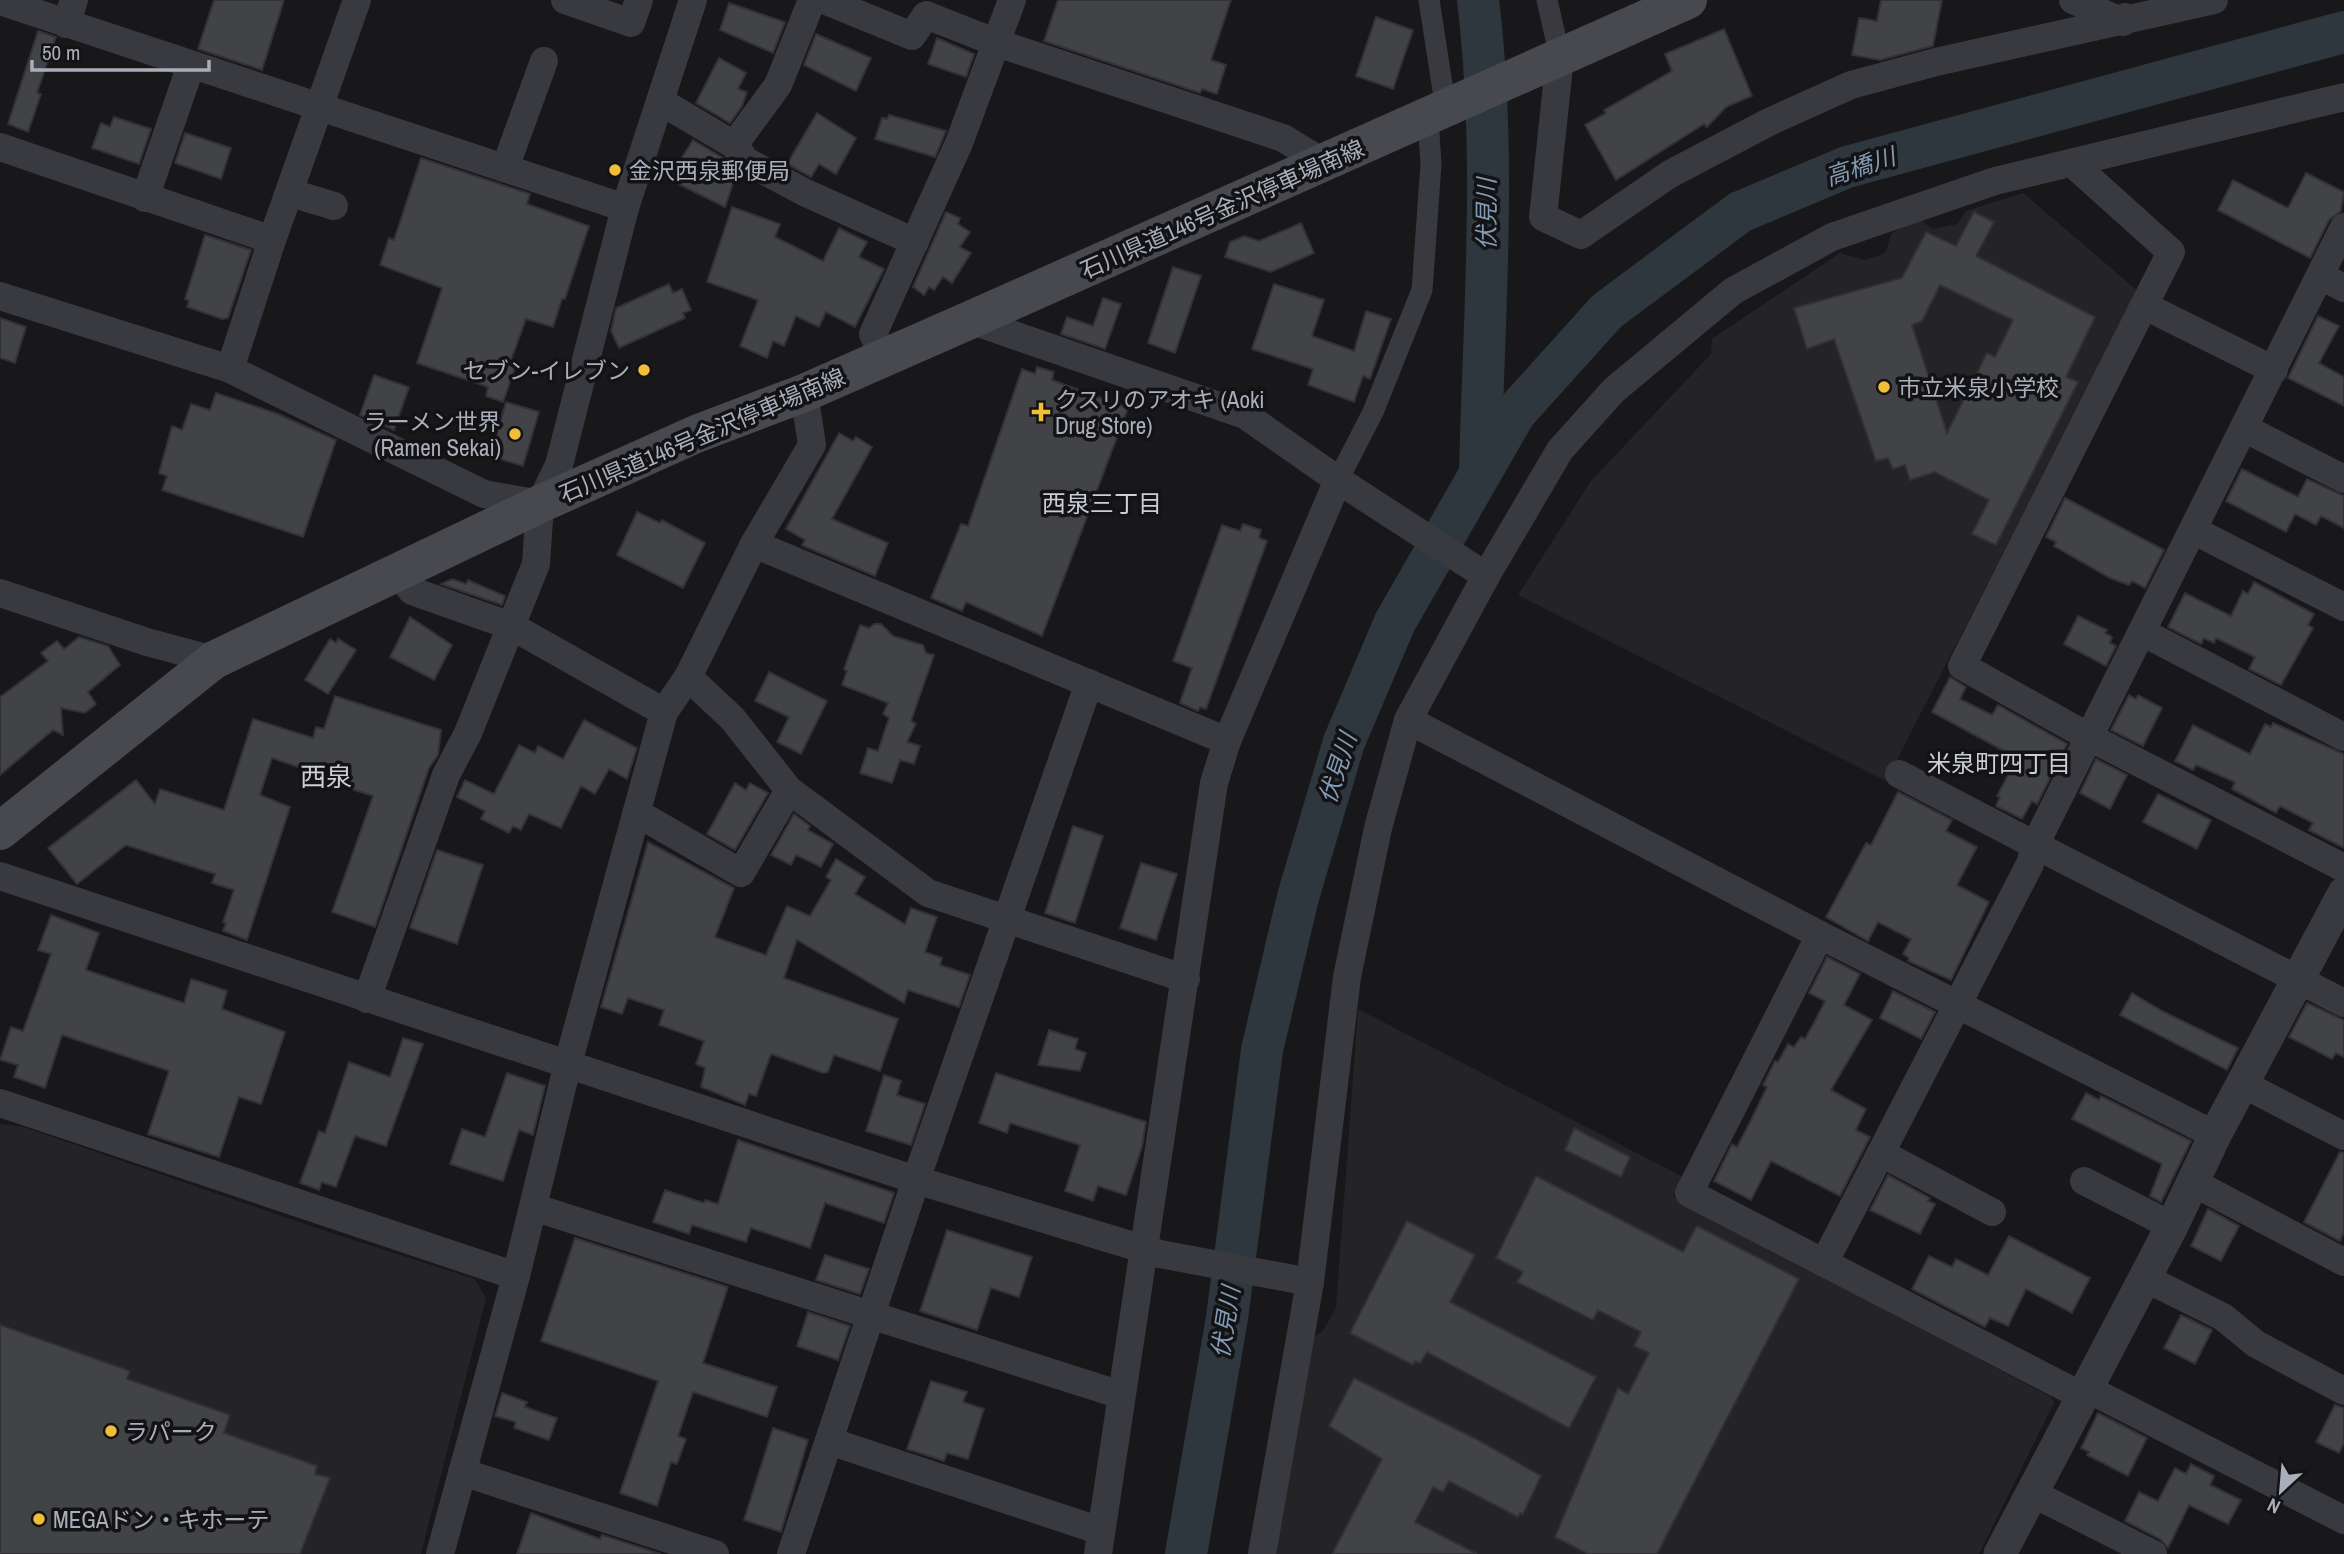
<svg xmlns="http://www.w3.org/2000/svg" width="2344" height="1554" viewBox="0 0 2344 1554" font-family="'Archivo Narrow','Noto Sans JP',sans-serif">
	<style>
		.built { fill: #242427 }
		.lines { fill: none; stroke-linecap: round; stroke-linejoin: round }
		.river { stroke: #2e363e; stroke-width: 42 }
		.building { fill: #424347; stroke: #323236; stroke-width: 2; fill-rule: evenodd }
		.pedestrian { stroke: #393a3f; stroke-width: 21 }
		.minor { stroke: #393a3f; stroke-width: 28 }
		.tertiary { stroke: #393a3f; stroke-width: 33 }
		.secondary { stroke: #47494f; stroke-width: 38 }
		.poi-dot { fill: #f2be39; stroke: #131315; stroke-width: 2.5 }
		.labels { text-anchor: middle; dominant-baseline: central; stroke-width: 7; stroke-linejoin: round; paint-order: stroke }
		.poi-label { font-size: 23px; fill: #aaaeba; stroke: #131315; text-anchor: start }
		.street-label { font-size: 23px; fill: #aaaeba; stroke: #131315 }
		.water-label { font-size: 24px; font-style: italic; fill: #829ab4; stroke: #131315 }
		.neighbourhood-label { font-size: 24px; fill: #cbced6; stroke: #131315 }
		.quarter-label { font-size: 26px; fill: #cbced6; stroke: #131315 }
	</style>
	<rect width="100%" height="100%" fill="#18181a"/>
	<g class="built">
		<polygon points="2023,193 2138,291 1886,781 1518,595 1591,481 1711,354 1712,339 1840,253 1865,260 1885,253 1892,233 1918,218 1933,229 1957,224 1966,211"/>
		<polygon points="1358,1009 1683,1177 1673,1197 2051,1397 2054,1403 1979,1554 1272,1554 1310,1338 1322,1332 1336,1308"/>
		<polygon points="0,1124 24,1127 319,1229 475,1279 486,1298 421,1554 0,1554"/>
	</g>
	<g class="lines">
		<g class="river">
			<path d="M1478,0C1497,155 1484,315 1480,470"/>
			<polyline points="1186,1554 1227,1318 1262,1050 1298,897 1344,742 1395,622 1515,413 1607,311 1740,212 1847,167 2344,32"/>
		</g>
	</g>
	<g class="building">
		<polygon points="214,0 284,0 262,70 198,49"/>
		<polygon points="1058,0 1231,0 1211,60 1226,65 1217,94 1202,89 1200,93 1044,41"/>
		<polygon points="1881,0 1942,0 1933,46 1880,60 1852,55 1859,18 1877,21"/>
		<polygon points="729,3 785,22 773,53 720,30"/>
		<polygon points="1376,17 1413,30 1393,89 1356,76"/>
		<polygon points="1724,29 1752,96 1726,107 1707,127 1704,124 1616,180 1585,125 1606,113 1604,110 1672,71 1665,54"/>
		<polygon points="38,31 56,37 37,93 41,94 28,132 8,124"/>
		<polygon points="816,34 871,58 856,91 804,65"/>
		<polygon points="937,38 974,54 966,77 928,64"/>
		<polygon points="719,58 746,73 738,89 747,92 742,106 730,123 696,103"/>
		<polygon points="817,113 856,138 836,174 819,164 811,177 787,164"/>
		<polygon points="889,115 946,131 935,157 875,139 882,118 887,119"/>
		<polygon points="114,117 151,129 139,164 92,148 101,123 110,127"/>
		<polygon points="185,133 231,148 221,179 175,163"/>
		<polygon points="693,140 723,158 736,174 725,207 668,179"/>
		<polygon points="421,158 530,194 527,204 589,226 565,299 562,299 553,327 526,319 510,363 516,365 503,402 486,396 488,387 417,363 442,288 380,265 389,238 394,240"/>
		<polygon points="2306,173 2344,192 2341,211 2329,220 2310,258 2218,210 2233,180 2288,208"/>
		<polygon points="732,207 780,224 775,237 823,261 839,228 867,242 859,257 884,269 855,327 826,312 819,327 796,316 784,346 773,341 767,358 740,346 758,300 707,282"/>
		<polygon points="946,212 960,218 958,224 970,232 960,247 971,253 952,283 943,277 934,290 929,287 924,295 913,287"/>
		<path d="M1974,212L1994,222L1976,256L2095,317L2066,377L2078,382L1996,545L1972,534L1989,500L1935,472L1910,480L1905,465L1893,469L1888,458L1876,461L1834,339L1807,349L1794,308L1902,278L1926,232L1956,246ZM1940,285L2013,320L1995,357L1987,353L1947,433L1912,325L1922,321Z"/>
		<polygon points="1301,223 1314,253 1271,272 1225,257 1230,242 1244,236 1259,241"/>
		<polygon points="205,235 251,250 228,318 222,319 187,307 189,301 185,299"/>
		<polygon points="1173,267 1201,276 1175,353 1148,343"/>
		<polygon points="669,284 673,293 682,289 691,310 683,313 685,318 619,348 611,331 616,308"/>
		<polygon points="1274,284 1324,300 1312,336 1354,351 1366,311 1391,319 1370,379 1363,376 1354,402 1308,385 1313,369 1252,349"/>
		<polygon points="1103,298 1121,304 1105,349 1061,334 1067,317 1093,326"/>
		<polygon points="2318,316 2339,326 2319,363 2344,377 2344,406 2288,378"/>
		<polygon points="0,318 26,327 15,363 0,358"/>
		<polygon points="1037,367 1054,372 1052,380 1128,408 1042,636 966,602 962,611 931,598 961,524 968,526 1022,369 1035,374"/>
		<polygon points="374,375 409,387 394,430 360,415"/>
		<polygon points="216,393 278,414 336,440 303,537 162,490 167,476 159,473 172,426 182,430 191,404 210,410"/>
		<polygon points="506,402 539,412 523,466 490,456"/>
		<polygon points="839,433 853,441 856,437 872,447 832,519 888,543 875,576 806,547 802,545 805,540 786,529"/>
		<polygon points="2242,469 2298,497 2307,479 2344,496 2344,528 2321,516 2316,525 2295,514 2286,532 2226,501"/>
		<polygon points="2065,498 2164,550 2145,588 2132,581 2129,585 2110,578 2054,546 2056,542 2046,537"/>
		<polygon points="637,512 660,523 662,520 705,543 683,588 617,555"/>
		<polygon points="1243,524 1261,530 1259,538 1267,541 1206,709 1200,707 1198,711 1180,703 1192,668 1173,661 1222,525 1240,531"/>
		<polygon points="452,579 466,584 468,580 505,596 502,605 441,584"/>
		<polygon points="2254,582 2314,614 2308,625 2313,628 2281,685 2249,669 2255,657 2216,638 2214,643 2204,638 2201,644 2168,627 2185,593 2231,616 2243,591 2248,594"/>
		<polygon points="2078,616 2107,630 2105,633 2112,637 2110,643 2116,646 2106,666 2064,644"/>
		<polygon points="410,617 452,645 434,680 390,657"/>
		<polygon points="874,624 881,624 893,636 923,645 926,653 934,655 911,721 916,724 907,742 920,746 914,764 900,760 892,783 860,773 868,748 878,751 889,718 883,714 888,703 842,685 847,671 844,669 860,625 869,628"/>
		<polygon points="79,637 108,646 120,665 88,692 96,704 85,713 61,708 63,735 53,730 0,775 0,697 48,661 41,653 57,641 64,649"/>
		<polygon points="330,639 336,643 338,639 356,650 328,694 305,680"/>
		<polygon points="769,672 827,701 801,754 777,742 789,717 755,701"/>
		<polygon points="1950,677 1966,687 1960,699 1992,715 1998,705 2067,744 2037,804 2032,801 2022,819 1996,806 2000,797 1997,796 2017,758 1932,712"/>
		<polygon points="2129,695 2136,699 2138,695 2162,708 2143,746 2111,730"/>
		<polygon points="335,696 441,730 438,755 429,768 375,927 332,912 373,796 314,777 316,773 272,758 260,795 290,807 247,940 223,931 226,923 223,922 234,890 212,883 215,874 126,845 77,884 48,848 136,780 155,804 160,789 224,810 253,719 313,738 316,727 324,729"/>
		<polygon points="584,720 637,748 627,779 609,769 595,794 581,786 561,828 529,814 521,830 513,826 509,833 481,819 485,811 457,797 465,780 494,794 519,745 535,753 538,746 563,759"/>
		<polygon points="2273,723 2344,754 2344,848 2309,830 2313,823 2280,806 2276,813 2232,789 2235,782 2196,765 2193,770 2175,761 2193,725 2250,754 2265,724 2271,727"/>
		<polygon points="2096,759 2127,775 2110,809 2080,793"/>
		<polygon points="735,783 746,790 750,783 768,793 735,850 707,834"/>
		<polygon points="1898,792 1952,820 1946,831 1977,847 1957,885 1989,902 1951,980 1908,961 1909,958 1903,954 1911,939 1878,922 1868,941 1826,917 1866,843 1871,845"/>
		<polygon points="2158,794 2211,820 2197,849 2143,822"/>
		<polygon points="794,814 810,826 808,830 833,844 821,867 796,855 791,865 771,855"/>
		<polygon points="1073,826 1103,836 1075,923 1045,913"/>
		<polygon points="648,842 734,888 715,937 766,955 787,906 810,916 831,880 826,877 836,859 865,877 855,894 905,924 911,908 937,917 925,952 942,958 940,965 970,975 959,1007 908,990 904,1003 797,940 784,978 898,1019 880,1071 834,1055 828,1072 823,1073 771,1054 756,1096 749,1094 745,1105 701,1087 705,1068 696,1064 704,1041 659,1025 664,1010 628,998 622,1014 601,1007"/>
		<polygon points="437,850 483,865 457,944 410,928"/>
		<polygon points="1141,863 1177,874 1156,940 1120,928"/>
		<polygon points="51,915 99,933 86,970 184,1003 191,979 201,982 227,991 222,1009 285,1032 261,1104 239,1097 219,1157 148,1134 169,1071 62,1035 45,1088 14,1077 18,1065 0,1060 11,1027 23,1031 51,954 38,950"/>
		<polygon points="1827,957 1860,974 1844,1005 1872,1020 1831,1090 1866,1109 1856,1130 1870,1137 1840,1196 1771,1161 1751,1200 1714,1181 1732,1144 1737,1147 1749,1124 1767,1087 1763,1085 1775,1061 1778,1062 1788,1044 1794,1047 1801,1037 1805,1039 1814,1023 1825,1001 1809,993"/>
		<polygon points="1893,991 1935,1012 1921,1039 1880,1018"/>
		<polygon points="2132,993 2162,1011 2238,1048 2227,1070 2120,1015"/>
		<polygon points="2307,1003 2344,1020 2344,1057 2336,1053 2332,1059 2289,1037"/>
		<polygon points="1049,1030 1078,1039 1075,1049 1086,1053 1080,1071 1038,1065"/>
		<polygon points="403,1038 423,1044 386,1146 355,1136 336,1187 322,1182 319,1190 300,1183 319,1131 325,1133 349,1062 390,1077"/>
		<polygon points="507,1073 545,1086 533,1135 519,1130 503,1181 450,1164 462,1129 485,1137"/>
		<polygon points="996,1073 1146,1122 1142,1147 1126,1195 1098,1186 1093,1201 1065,1191 1080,1145 1010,1123 1007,1133 979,1123"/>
		<polygon points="884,1075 901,1081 897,1095 925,1104 911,1145 866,1131"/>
		<polygon points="2086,1093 2099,1100 2101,1096 2191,1141 2161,1202 2150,1196 2162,1164 2072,1119"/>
		<polygon points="1574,1128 1630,1157 1621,1177 1565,1150"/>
		<polygon points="738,1140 894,1193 884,1223 825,1203 810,1248 751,1228 746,1242 692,1225 689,1234 653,1222 665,1190 704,1203 705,1200 718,1204"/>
		<polygon points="2340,1152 2344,1153 2344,1232 2340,1241 2304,1222"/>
		<polygon points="1888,1175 1930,1198 1928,1201 1935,1204 1920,1234 1870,1210"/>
		<polygon points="1536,1176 1683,1252 1696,1227 1699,1227 1799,1279 1657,1554 1588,1554 1555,1537 1618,1388 1628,1394 1649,1353 1634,1346 1641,1332 1598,1310 1593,1320 1517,1282 1523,1272 1496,1258"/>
		<polygon points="2208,1209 2239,1226 2221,1261 2191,1246"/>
		<polygon points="1407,1221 1475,1255 1450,1302 1596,1377 1569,1428 1427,1352 1420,1363 1415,1361 1413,1365 1350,1333"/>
		<polygon points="947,1230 1032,1257 1019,1297 991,1288 977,1330 920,1311"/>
		<polygon points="2009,1236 2090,1278 2072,1313 2026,1289 2008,1326 1990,1318 1985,1327 1912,1289 1929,1256 1952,1267 1956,1259 1988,1275"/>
		<polygon points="575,1238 728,1287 703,1363 777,1387 767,1417 693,1392 678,1436 686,1439 677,1464 671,1462 657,1506 620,1493 658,1381 541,1341"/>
		<polygon points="825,1255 869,1269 860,1294 816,1280"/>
		<polygon points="808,1312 850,1326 838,1360 797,1346"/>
		<polygon points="2181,1315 2212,1330 2195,1364 2164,1348"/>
		<polygon points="0,1325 130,1371 127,1379 230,1415 224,1433 317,1466 315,1474 330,1478 300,1554 0,1554"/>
		<polygon points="1354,1378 1476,1439 1541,1476 1523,1514 1520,1513 1518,1517 1449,1481 1443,1492 1433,1487 1415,1522 1477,1554 1332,1554 1382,1459 1329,1426"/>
		<polygon points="931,1381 967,1392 963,1402 984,1409 968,1459 947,1453 944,1461 907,1449"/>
		<polygon points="502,1393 527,1402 525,1407 557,1418 549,1440 514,1428 516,1422 495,1416"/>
		<polygon points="2335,1405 2344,1408 2344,1443 2339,1453 2316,1442"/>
		<polygon points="2098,1413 2147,1438 2128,1476 2087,1455 2089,1452 2081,1448"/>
		<polygon points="773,1428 808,1440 781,1532 744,1520"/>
		<polygon points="2191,1464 2214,1476 2210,1485 2241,1500 2228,1524 2189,1505 2168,1548 2160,1539 2125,1521 2139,1492 2158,1501 2175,1468 2186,1474"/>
		<polygon points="531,1513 600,1539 602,1535 661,1554 517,1554"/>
	</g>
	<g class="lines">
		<g class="pedestrian">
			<polyline points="1429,0 1446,110"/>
			<polyline points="1547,0 1560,57"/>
			<polyline points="1338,480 1373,412 1422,290 1431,164 1428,118"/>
		</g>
		<g class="minor">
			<polyline points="565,0 631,23 639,0"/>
			<polyline points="824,0 912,36 926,15 997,43 1283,138 1324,163"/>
			<polyline points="2073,0 2123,22 2125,17"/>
			<polyline points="0,1 625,208"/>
			<polyline points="66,24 74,0"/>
			<polyline points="1560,57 1543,217 1581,235 1670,174 1769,122 1851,85 1936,62 2214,0"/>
			<polyline points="660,101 734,145 746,161 806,193 915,242"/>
			<polyline points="734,145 778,85 812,0"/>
			<polyline points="0,147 272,240"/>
			<polyline points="2072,163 2171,252 1962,666 2089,737 2344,868"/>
			<polyline points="505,168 544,61"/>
			<polyline points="291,193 334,206"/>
			<polyline points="145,198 191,65"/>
			<polyline points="2344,227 2035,845 2344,1003"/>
			<polyline points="2321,276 2344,288"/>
			<polyline points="0,296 230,369 484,494 540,504"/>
			<polyline points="2145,306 2274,370"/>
			<polyline points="970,320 1245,415 1338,480"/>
			<polyline points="885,357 873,334 959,143 1012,0"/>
			<polyline points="230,369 272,240 357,0"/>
			<polyline points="2244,428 2344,479"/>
			<polyline points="2193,530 2344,607"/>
			<polyline points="754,544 1227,741"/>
			<polyline points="397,572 412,591 511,626 664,712"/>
			<polyline points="1486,576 1408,720 1820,935 1689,1193 2082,1396"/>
			<polyline points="0,593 147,642 214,660"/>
			<polyline points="2142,632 2344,737"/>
			<polyline points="688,677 732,718 789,790 928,893 1186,979"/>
			<polyline points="637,813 741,873 789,790"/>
			<polyline points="0,876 916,1180 1160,1254 1310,1282"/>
			<polyline points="1820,935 2215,1135"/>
			<polyline points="367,999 446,775 468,733 536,564 540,504 559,465 625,208 693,0"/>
			<polyline points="2243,1084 2344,1136"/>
			<polyline points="0,1103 516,1276 440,1554"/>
			<polyline points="1881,1153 1992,1212"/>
			<polyline points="2084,1181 2172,1226"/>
			<polyline points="2194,1183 2344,1262"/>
			<polyline points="533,1207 1121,1395"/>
			<polyline points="1824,1263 2030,864 2035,845 1899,774"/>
			<polyline points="516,1276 567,1067 664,712 688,677 754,544 812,445 804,393"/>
			<polyline points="2145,1278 2223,1317 2256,1344 2344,1391"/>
			<polyline points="2086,1388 2344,1520"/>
			<polyline points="829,1441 1101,1531"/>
			<polyline points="462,1472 715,1554"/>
			<polyline points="2032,1493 2153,1554"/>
			<polyline points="791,1554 916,1180 1089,683"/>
			<polyline points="1098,1554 1214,783 1227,741 1338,480 1486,576 1560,450 1614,390 1733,291 1832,237 1995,181 2344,97"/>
			<polyline points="1262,1554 1310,1282 1347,977 1378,828 1408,720"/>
		</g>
		<polyline class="tertiary" points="2000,1554 2172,1226 2215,1135 2344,893"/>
		<polyline class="secondary" points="0,831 214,660 540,504 696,434 804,393 970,320 1688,0"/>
	</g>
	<g class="poi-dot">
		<circle cx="615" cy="170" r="7"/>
		<circle cx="644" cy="370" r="7"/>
		<circle cx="1884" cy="387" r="7"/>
		<path d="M1037.5 401.5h7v7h7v7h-7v7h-7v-7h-7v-7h7z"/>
		<circle cx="515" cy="434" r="7"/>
		<circle cx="111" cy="1431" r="7"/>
		<circle cx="39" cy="1519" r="7"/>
	</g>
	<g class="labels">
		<g class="poi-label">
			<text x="629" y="170">金沢西泉郵便局</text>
			<text x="630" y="370" text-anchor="end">セブン-イレブン</text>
			<text x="1898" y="387">市立米泉小学校</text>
			<text x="1055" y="399">クスリのアオキ (Aoki<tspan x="1055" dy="26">Drug Store)</tspan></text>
			<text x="501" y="421" text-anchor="end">ラーメン世界<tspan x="501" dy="26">(Ramen Sekai)</tspan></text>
			<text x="125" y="1431">ラパーク</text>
			<text x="53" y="1519">MEGAドン・キホーテ</text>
		</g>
		<g class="street-label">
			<text transform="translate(1222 209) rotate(-24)">石川県道146号金沢停車場南線</text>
			<text transform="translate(702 435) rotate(-23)">石川県道146号金沢停車場南線</text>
		</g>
		<g class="water-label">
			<text transform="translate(1860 166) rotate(-18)">高橋川</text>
			<text transform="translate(1486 214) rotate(-90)">伏見川</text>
			<text transform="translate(1337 768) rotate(-72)">伏見川</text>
			<text transform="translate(1225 1322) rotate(-81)">伏見川</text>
		</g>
		<g class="neighbourhood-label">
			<text x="1102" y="503">西泉三丁目</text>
			<text x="1999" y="763">米泉町四丁目</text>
		</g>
		<g class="quarter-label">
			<text x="326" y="776">西泉</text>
		</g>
	</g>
	<g transform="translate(2281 1491) rotate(206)" stroke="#131315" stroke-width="5" paint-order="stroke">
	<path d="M0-5L12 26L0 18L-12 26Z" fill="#aaaeba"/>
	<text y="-10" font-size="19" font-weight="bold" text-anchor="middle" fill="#aaaeba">N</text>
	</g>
	<path d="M32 60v10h177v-10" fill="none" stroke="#aaaeba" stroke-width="3.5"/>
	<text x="42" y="60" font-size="21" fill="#aaaeba" stroke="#131315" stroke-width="5" paint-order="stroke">50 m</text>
</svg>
